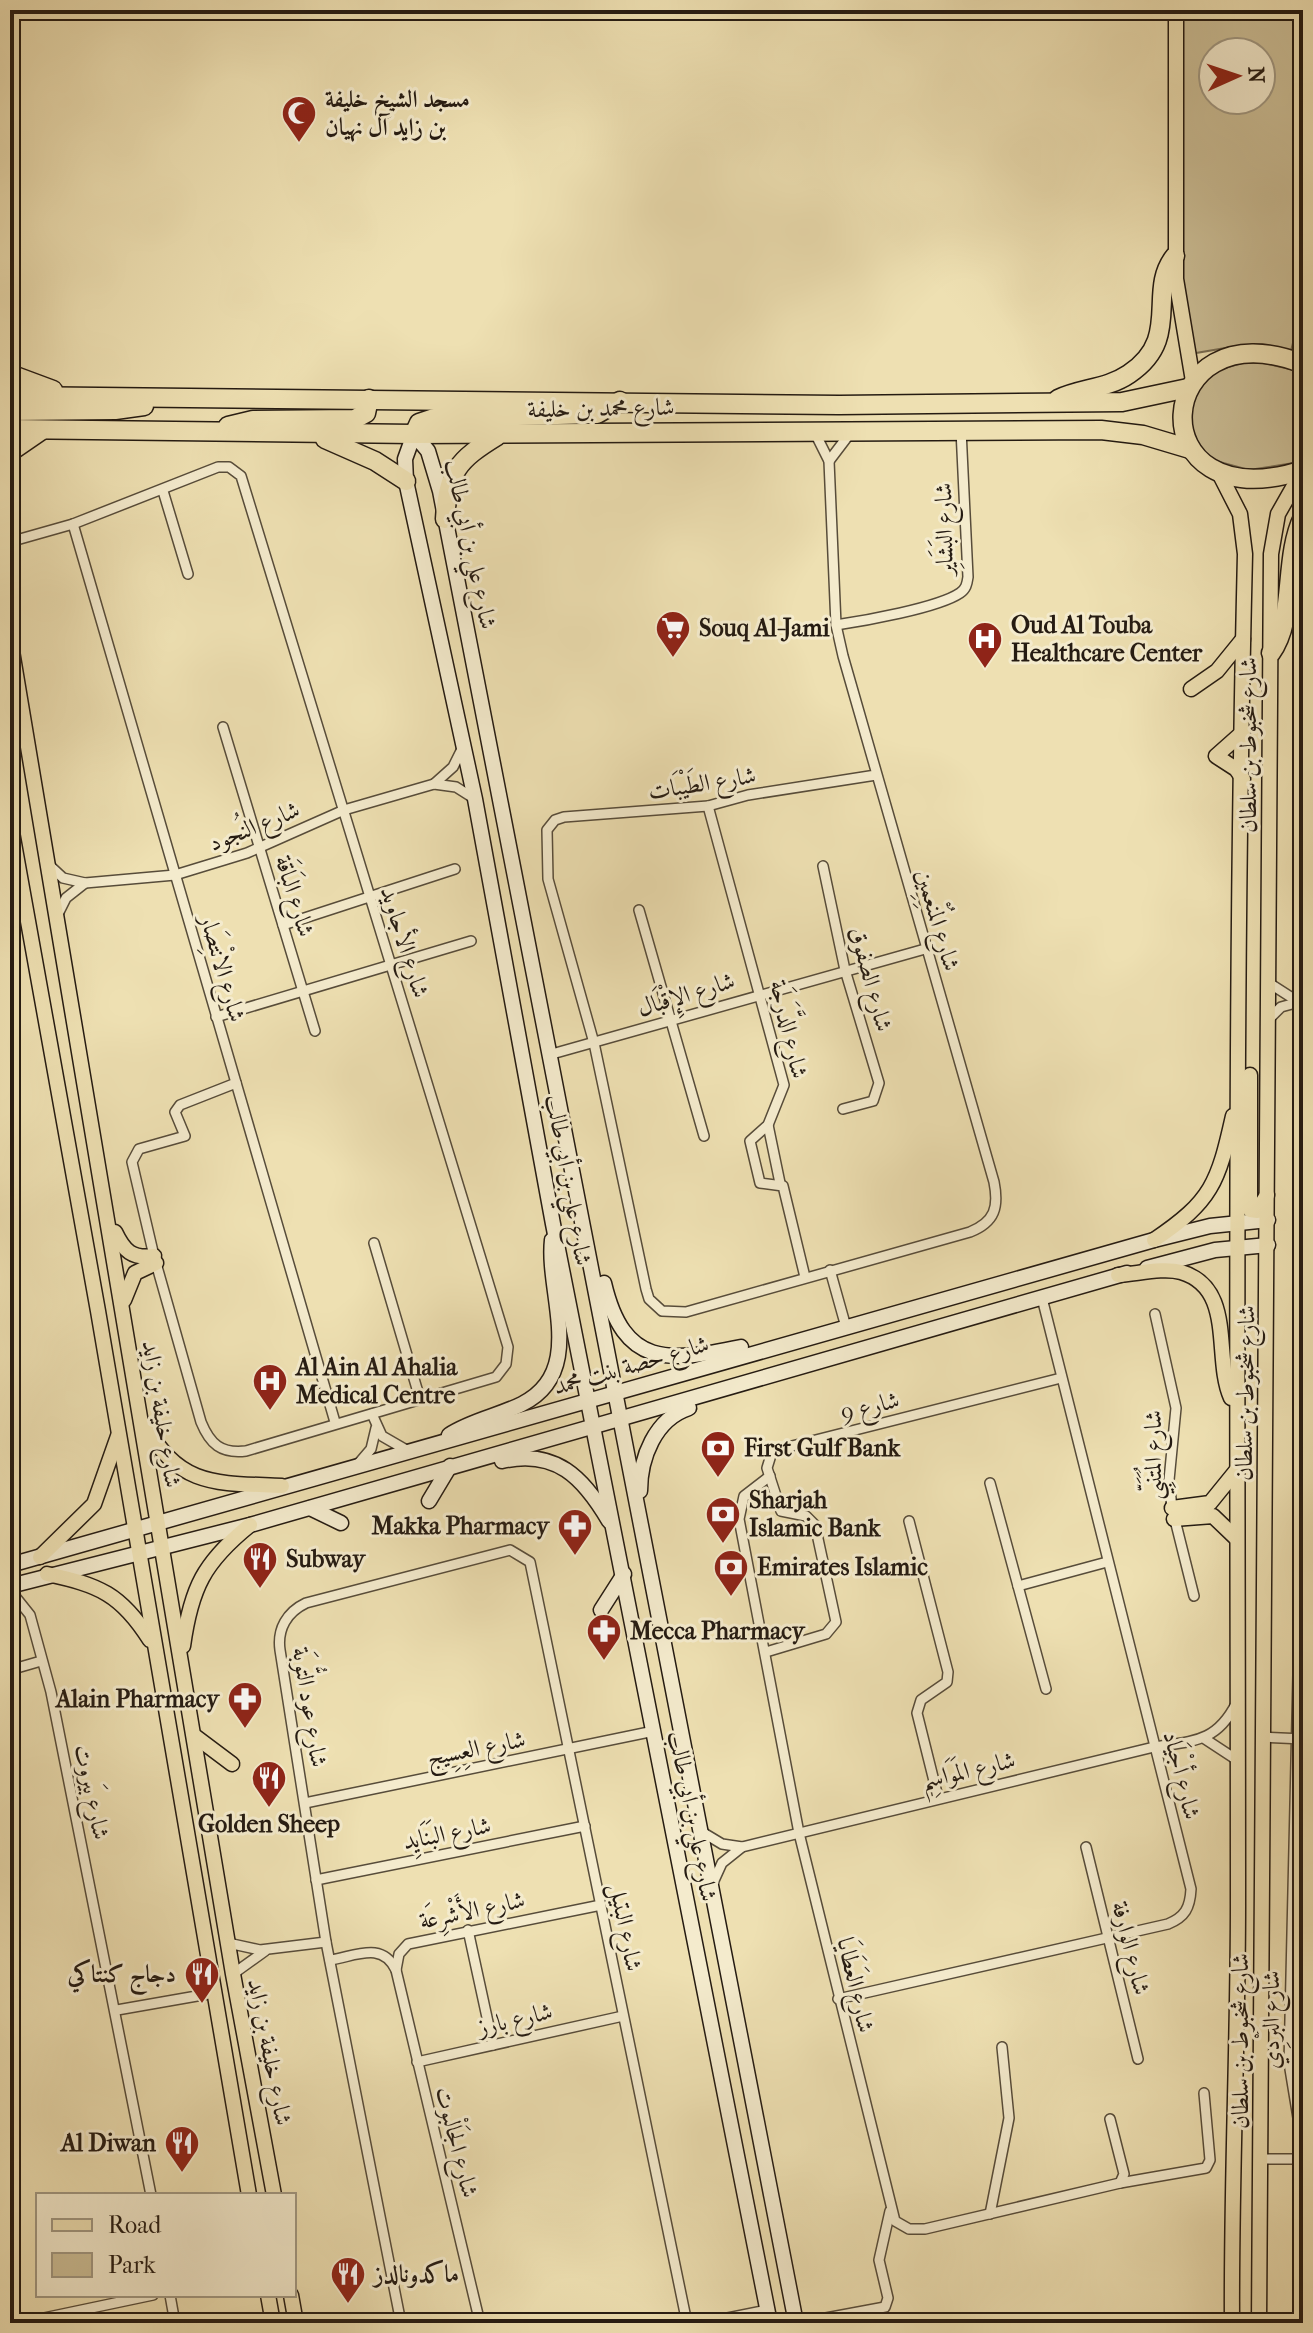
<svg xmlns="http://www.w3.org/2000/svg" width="1313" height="2333" viewBox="0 0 1313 2333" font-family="'IM FELL French Canon',Amiri,serif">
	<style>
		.green { fill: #ccbf97; stroke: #786d54; stroke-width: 2; fill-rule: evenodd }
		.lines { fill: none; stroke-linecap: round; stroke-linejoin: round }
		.street-casing { stroke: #574c3a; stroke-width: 12 }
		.secondary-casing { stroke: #251b12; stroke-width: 17 }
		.primary-casing { stroke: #251b12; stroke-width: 17 }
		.highway-casing { stroke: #251b12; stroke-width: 21 }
		.street { stroke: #f4ebcd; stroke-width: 9 }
		.secondary { stroke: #f4ebcd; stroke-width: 14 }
		.primary { stroke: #eee0b2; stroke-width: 14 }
		.highway { stroke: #eee0b2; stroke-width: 18 }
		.labels { text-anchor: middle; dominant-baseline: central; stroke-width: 6; stroke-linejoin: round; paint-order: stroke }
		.poi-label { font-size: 24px; font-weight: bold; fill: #251b12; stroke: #f4ebcd; text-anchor: start }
		.street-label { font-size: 24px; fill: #251b12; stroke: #f4ebcd }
	</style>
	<rect width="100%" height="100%" fill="#eee0b2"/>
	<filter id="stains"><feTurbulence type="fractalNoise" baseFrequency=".0025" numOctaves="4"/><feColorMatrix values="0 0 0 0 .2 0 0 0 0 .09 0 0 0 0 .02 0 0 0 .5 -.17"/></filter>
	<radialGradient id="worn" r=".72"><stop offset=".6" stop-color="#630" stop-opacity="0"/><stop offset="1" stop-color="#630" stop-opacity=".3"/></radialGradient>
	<g class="green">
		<path d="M1180,10H1303V303L1291,351L1237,346L1190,354L1182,315ZM1213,52H1261V100H1213Z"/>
		<path d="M1242,363H1264L1303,372L1300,462L1249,470L1205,458C1184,414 1183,412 1211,372Z"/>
	</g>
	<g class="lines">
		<g class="street-casing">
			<g id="street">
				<path d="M815,433L829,461L836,625L843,656L994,1182C999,1207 995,1222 970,1232L686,1312L662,1311L649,1299L646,1289L594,1043L548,879L547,830L555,820L564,817L708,806L748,795L876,775"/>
				<polyline points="829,461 851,432"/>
				<polyline points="163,491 188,574"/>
				<polyline points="73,524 335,1422"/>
				<path d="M20,539L73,524L218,467H229L241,476L508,1347L506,1364L496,1377L246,1451C221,1454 210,1444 201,1422L154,1256L132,1162L139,1149L185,1136L175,1112L180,1105L236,1083"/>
				<path d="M836,625C863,621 938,608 960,593C966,589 967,584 968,577L961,430"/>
				<polyline points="223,727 315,1031"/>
				<polyline points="434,784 453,767 463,747"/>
				<polyline points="708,806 784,1085 768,1125 750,1141 760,1183 783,1186 805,1277"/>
				<polyline points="49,865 63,878 85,883 175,875 247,853 344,810 434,784 456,787 475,799"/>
				<polyline points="823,866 845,970 879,1083 873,1101 843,1109"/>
				<polyline points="639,910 704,1136"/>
				<polyline points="57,916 66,898 85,883"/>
				<polyline points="283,925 455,869"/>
				<polyline points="1269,983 1297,1001"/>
				<polyline points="216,1017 471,941"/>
				<polyline points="1269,1019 1281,1007 1303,1001"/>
				<polyline points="552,1054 925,949"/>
				<polyline points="768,1125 780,1183"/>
				<polyline points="374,1243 420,1399"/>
				<polyline points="830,1270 846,1327"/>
				<polyline points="1155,1314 1176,1408 1169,1480 1172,1508 1194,1596"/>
				<polyline points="372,1414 382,1436 408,1451"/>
				<polyline points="359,1463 371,1449 376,1428"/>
				<polyline points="770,1476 744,1496 739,1519 799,1833 895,2221 909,2229 925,2229 1120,2183 1124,2174 1110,2119"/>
				<polyline points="990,1483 1046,1689"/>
				<polyline points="909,1521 948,1672 947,1682 921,1700 917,1713 938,1797"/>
				<polyline points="1018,1586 1107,1562"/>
				<polyline points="10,1590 30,1615 51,1692 151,2195"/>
				<polyline points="766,1652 826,1634 836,1622 815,1525 806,1516 781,1511 767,1468 771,1455 784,1448 1061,1378"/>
				<polyline points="10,1670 41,1661"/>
				<polyline points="1262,1737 1303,1739"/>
				<polyline points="1205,1739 1237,1760"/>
				<polyline points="305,1803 654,1731"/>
				<polyline points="702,1832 722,1844 742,1847"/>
				<polyline points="1086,1847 1138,2059"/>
				<polyline points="316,1880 585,1826"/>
				<path d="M712,1885L722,1863L742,1847L1154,1747C1192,1741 1216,1743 1236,1704"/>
				<polyline points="468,1930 493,2045"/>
				<polyline points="228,1943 260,1950 326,1942"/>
				<path d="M330,1960C356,1956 382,1941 396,1970L480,2323"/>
				<polyline points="396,1970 399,1954 408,1944 601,1905"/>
				<polyline points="233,1974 265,1951"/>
				<path d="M838,1999L1168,1924C1185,1917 1190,1908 1191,1889L1042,1298"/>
				<polyline points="117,2010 214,1993"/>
				<polyline points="417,2062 623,2016"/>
				<polyline points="1261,2159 1303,2159"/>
				<polyline points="1120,2183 1206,2168 1210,2160 1204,2093"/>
				<polyline points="990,2214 1009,2118 1002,2047"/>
				<polyline points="170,2295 175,2323"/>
				<polyline points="20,2323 153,2295"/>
				<path d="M401,2323L326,1942L280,1650C277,1629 287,1612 306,1603L510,1550L530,1562L687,2323"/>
				<polyline points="703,2323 767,2310"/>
				<polyline points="819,2323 826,2318 885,2307 888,2298 879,2260 890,2211"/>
				<polyline points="1301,2323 1300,2130 1289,2063 1303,1460"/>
			</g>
		</g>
		<g class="secondary-casing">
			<g id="secondary">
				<polyline points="1147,1268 1215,1250 1268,1245"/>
				<path d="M604,1283C624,1368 668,1362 741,1347"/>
				<path d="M449,1435C472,1420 498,1416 522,1404C587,1372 546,1293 552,1240"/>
				<path d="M502,1461C556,1449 583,1477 609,1521"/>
				<path d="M640,1491C640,1458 655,1419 689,1408"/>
				<polyline points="429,1501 450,1466"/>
				<polyline points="310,1508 341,1523"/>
				<polyline points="10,1565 1154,1240 1210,1226 1268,1220"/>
				<polyline points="10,1586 250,1525 1127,1273"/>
				<polyline points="601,1610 624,1574"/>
				<polyline points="770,2323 553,1224 475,799 406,481 405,459 414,434 428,451 440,491 796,2323"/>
			</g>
		</g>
		<g class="primary-casing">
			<g id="primary">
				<polyline points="1176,10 1176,279 1193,381"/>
				<path d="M1218,471L1240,514L1245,554C1234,1005 1238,1455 1238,1905C1238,2045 1231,2184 1232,2323"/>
				<polyline points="10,639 233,1974 274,2195"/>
				<polyline points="1191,689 1217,671 1243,639"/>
				<polyline points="1243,779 1236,769 1216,756 1243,732"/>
				<polyline points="10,821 98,1311 249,2195"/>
				<polyline points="1250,1075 1250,1210 1257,1211 1267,1195"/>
				<path d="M115,1232C124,1251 132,1259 154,1256"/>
				<path d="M1154,1240C1212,1201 1218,1183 1233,1116"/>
				<path d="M1118,1275C1137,1274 1163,1267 1181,1272C1236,1288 1213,1358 1231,1398"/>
				<polyline points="124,1300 135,1273 156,1263"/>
				<path d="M146,1426C179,1488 219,1483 282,1486"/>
				<polyline points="1172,1508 1210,1503 1236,1471"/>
				<polyline points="1174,1519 1213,1516 1236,1538"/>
				<polyline points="40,1557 94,1504 118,1436"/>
				<path d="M47,1574C99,1585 121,1594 150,1640"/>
				<path d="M183,1646C191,1588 204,1562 250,1525"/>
				<polyline points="196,1737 232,1764"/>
				<polyline points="268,2295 273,2323"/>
				<polyline points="291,2295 296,2323"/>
				<polyline points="1259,2323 1271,554 1278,514 1303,470"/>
			</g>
		</g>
		<g class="highway-casing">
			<g id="highway">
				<path d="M1303,364C1150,304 1135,524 1303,470"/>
				<polyline points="10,374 53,390"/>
				<polyline points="10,396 839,405 1122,402 1188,388"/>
				<path d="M1058,399C1081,388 1107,389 1129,374C1183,338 1146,291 1175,256"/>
				<polyline points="10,411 115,410 144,406"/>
				<polyline points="228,426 253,420 355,419 366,413 369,399"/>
				<polyline points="10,429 414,434 1101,430 1143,435 1190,449"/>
				<polyline points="414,434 419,423 434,418 597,414 620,401"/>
				<polyline points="325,439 375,461 406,481"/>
				<polyline points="10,452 42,430"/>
				<path d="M445,519C448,471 458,460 497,436"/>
				<path d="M1271,653C1296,619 1283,558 1303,517"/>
			</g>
		</g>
		<use href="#street" class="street"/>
		<use href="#secondary" class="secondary"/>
		<use href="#primary" class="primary"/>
		<use href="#highway" class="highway"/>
	</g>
	<defs>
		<g id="mosque-pin" transform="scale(1.8)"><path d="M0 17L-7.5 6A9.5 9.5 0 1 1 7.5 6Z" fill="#8f2418" stroke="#f4ebcd"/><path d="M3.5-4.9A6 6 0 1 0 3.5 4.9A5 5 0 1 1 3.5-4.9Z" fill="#fff"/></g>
		<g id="supermarket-pin" transform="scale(1.8)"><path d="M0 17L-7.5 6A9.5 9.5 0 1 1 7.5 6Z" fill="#8f2418" stroke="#f4ebcd"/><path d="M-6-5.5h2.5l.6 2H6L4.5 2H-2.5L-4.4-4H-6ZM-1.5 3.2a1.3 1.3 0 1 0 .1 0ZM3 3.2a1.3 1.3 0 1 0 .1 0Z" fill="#fff"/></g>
		<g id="hospital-pin" transform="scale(1.8)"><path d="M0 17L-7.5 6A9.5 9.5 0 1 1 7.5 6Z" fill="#8f2418" stroke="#f4ebcd"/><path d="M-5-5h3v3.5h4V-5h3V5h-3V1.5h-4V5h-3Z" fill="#fff"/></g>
		<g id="bank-pin" transform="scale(1.8)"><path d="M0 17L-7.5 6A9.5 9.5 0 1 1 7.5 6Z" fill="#8f2418" stroke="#f4ebcd"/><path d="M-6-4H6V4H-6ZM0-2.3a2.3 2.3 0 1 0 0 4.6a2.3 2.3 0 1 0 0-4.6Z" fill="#fff"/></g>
		<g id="pharmacy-pin" transform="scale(1.8)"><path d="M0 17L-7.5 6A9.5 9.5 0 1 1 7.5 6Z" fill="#8f2418" stroke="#f4ebcd"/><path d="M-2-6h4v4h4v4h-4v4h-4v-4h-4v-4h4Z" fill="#fff"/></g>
		<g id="restaurant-pin" transform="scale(1.8)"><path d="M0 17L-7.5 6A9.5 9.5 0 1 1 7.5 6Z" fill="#8f2418" stroke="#f4ebcd"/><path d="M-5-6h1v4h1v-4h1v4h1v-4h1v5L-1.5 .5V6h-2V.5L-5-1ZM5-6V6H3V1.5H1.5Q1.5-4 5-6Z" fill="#fff"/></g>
	</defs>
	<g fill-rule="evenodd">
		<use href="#mosque-pin" x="299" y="113"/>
		<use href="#supermarket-pin" x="673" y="628"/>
		<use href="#hospital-pin" x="985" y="639"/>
		<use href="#hospital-pin" x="270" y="1381"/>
		<use href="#bank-pin" x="718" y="1448"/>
		<use href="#bank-pin" x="723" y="1514"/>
		<use href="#pharmacy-pin" x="575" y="1526"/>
		<use href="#restaurant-pin" x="260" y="1559"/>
		<use href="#bank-pin" x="731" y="1567"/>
		<use href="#pharmacy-pin" x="604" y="1631"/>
		<use href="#pharmacy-pin" x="245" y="1699"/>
		<use href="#restaurant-pin" x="269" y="1778"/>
		<use href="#restaurant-pin" x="202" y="1974"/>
		<use href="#restaurant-pin" x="182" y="2143"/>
		<use href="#restaurant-pin" x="348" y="2274"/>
	</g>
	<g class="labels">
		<g class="poi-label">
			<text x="325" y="99">مسجد الشيخ خليفة<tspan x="325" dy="28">بن زايد آل نهيان</tspan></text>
			<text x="1011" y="625">Oud Al Touba<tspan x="1011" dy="28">Healthcare Center</tspan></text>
			<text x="699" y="628">Souq Al-Jami</text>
			<text x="296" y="1367">Al Ain Al Ahalia<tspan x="296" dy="28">Medical Centre</tspan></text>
			<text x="744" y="1448">First Gulf Bank</text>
			<text x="749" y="1500">Sharjah<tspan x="749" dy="28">Islamic Bank</tspan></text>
			<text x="549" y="1526" text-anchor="end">Makka Pharmacy</text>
			<text x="286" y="1559">Subway</text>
			<text x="757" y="1567">Emirates Islamic</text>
			<text x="630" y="1631">Mecca Pharmacy</text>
			<text x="219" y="1699" text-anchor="end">Alain Pharmacy</text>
			<text x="269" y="1824" text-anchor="middle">Golden Sheep</text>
			<text x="176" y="1974" text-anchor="end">دجاج كنتاكي</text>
			<text x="156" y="2143" text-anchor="end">Al Diwan</text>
			<text x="374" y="2274">ماكدونالدز</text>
		</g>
		<g class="street-label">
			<text transform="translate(601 408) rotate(-1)">شارع محمد بن خليفة</text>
			<text transform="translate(944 529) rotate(-91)">شارع البَشَايِر</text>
			<text transform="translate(471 544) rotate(78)">شارع علي بن أبي طالب</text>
			<text transform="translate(1248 745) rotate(-90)">شارع شخبوط بن سلطان</text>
			<text transform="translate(702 783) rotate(-9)">شارع الطَيْبَات</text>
			<text transform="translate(254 826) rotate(-22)">شارع النُجود</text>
			<text transform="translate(295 896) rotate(73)">شارع البَاقَة</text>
			<text transform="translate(938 920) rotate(74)">شارع المُنْعِمِين</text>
			<text transform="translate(405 942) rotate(73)">شارع الأجاويد</text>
			<text transform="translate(223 968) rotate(74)">شارع الانْتِصَار</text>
			<text transform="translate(871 979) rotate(75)">شارع الصفوق</text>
			<text transform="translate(686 994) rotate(-17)">شارع الإِقْبَال</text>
			<text transform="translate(789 1029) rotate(77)">شارع الدَّرَجَة</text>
			<text transform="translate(569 1180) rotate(80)">شارع علي بن أبي طالب</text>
			<text transform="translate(631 1365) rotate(-16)">شارع حصة بنت محمد</text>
			<text transform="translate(1245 1393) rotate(-89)">شارع شخبوط بن سلطان</text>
			<text transform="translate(870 1406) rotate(-14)">شارع 9</text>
			<text transform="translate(162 1414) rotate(81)">شارع خليفة بن زايد</text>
			<text transform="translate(1153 1455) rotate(-90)">شارع المُتَنَبِّي</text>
			<text transform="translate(310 1707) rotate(81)">شارع عود التُّوبَة</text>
			<text transform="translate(476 1748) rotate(-11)">شارع العِسِيج</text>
			<text transform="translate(968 1770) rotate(-13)">شارع المَوَاسِم</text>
			<text transform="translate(1182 1775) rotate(76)">شارع أجْيَاد</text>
			<text transform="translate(92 1792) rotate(78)">شارع بَيروت</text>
			<text transform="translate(693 1816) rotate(79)">شارع علي بن أبي طالب</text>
			<text transform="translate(447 1833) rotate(-11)">شارع البَنَايِد</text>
			<text transform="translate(472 1910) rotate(-12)">شارع الأَشْرِعَة</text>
			<text transform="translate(626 1927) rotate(79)">شارع البتيل</text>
			<text transform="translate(1131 1948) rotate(76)">شارع الوارفة</text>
			<text transform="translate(856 1985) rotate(77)">شارع العَطَايَا</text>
			<text transform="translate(515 2019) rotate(-13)">شارع بارز</text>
			<text transform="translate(1271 2020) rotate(-90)">شارع البَرْدِي</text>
			<text transform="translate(1240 2041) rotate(-90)">شارع شخبوط بن سلطان</text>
			<text transform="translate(270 2052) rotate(79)">شارع خليفة بن زايد</text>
			<text transform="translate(457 2142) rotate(76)">شارع الجَالْبوت</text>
		</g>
	</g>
	<rect width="1313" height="2333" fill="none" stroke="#eee0b2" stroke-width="40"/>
	<rect x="12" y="12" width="1289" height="2309" fill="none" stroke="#251b12" stroke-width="4"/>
	<rect x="20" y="20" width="1273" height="2293" fill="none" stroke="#251b12" stroke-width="2"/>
	<rect x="36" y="2193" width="260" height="104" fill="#f4ebcd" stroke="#a19882" stroke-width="2"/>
	<rect x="52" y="2219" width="40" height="12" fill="#eee0b2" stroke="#a19882" stroke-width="2"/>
	<text x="108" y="2233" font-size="24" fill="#251b12">Road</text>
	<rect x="52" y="2253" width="40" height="24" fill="#ccbf97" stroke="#a19882" stroke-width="2"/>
	<text x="108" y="2273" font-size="24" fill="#251b12">Park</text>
	<g transform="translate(1237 76) rotate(87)"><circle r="38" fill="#f4ebcd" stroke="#a19882" stroke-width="2"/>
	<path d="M0-6L14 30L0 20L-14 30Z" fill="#8f2418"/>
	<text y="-12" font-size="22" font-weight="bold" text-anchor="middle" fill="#251b12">N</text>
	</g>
	<rect width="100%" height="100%" filter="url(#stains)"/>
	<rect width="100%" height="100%" fill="url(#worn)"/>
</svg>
